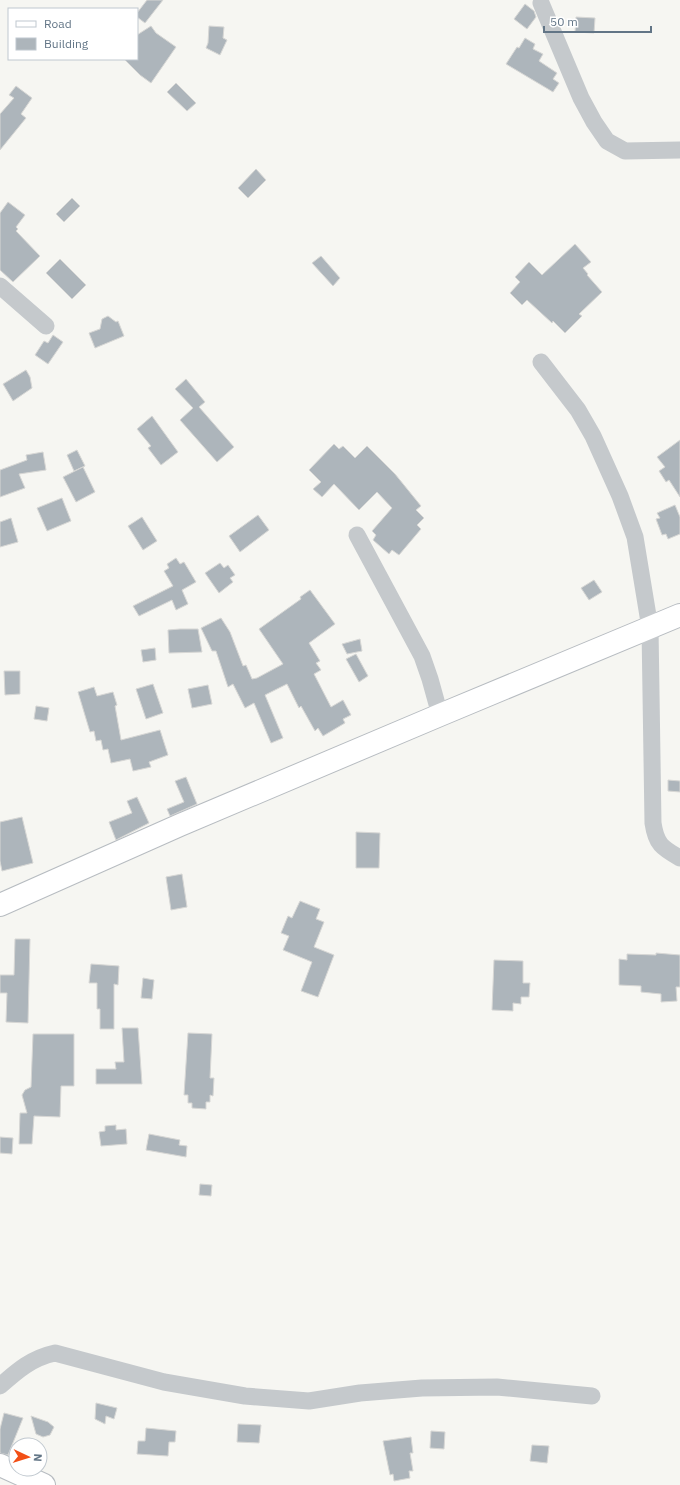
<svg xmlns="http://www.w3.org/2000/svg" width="680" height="1485" viewBox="0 0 680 1485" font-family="'IBM Plex Sans',sans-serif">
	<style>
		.building { fill: #adb5bb; stroke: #d7d7d5 }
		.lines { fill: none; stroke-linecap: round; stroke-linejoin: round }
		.secondary-casing { stroke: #b7bcc1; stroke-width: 24 }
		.street { stroke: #c5c9cc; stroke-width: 17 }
		.secondary { stroke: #fff; stroke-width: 22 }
	</style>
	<rect width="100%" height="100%" fill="#f6f6f2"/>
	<g class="building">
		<polygon points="147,0 163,0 145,23 137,17 137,13"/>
		<polygon points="525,4 534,11 536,17 527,29 514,19"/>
		<polygon points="576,17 595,18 594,33 575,32"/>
		<polygon points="151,26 156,33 176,47 151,83 140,75 124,59 137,59 137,35"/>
		<polygon points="209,26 224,27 223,38 227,40 220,55 206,48 208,43"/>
		<polygon points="525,38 535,44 533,49 543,54 539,61 557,73 553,79 559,83 553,92 506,64 517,47 519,48"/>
		<polygon points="176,83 196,103 187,111 167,92"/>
		<polygon points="16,86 32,98 21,114 26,118 0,150 0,114 14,98 9,95"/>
		<polygon points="256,169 266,180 248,198 238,188"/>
		<polygon points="72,198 80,206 64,222 56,214"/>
		<polygon points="8,202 25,215 16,227 18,229 16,231 40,256 13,282 0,270 0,213"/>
		<polygon points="575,244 591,262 583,268 588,274 587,275 602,292 579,314 582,316 565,333 553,321 552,323 527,300 522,305 510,293 520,282 515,277 529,262 542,275"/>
		<polygon points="321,256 340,278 333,286 312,263"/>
		<polygon points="60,259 86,285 72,299 46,273"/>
		<polygon points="108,316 116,322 118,321 124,336 95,348 89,333 100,329 102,319"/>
		<polygon points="53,335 63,342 48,364 35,355 44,341 48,343"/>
		<polygon points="26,370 30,377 32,388 13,401 3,384"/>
		<polygon points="186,379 205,402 199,407 234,447 217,462 180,420 193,408 175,389"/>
		<polygon points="152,416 178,452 161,465 148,448 151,446 137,429"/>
		<polygon points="680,440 680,497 669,480 666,482 659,471 665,467 657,457"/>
		<polygon points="334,444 339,449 343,446 355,458 367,446 395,474 421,506 416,510 424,518 417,525 421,529 399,555 392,550 389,554 373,540 376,535 372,531 392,508 377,492 359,510 334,484 322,497 313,489 321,482 309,470"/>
		<polygon points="77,450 85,466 74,471 67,455"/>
		<polygon points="43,452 46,470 19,474 25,488 0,497 0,470 27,460 26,455"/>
		<polygon points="83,467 95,492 76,502 63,477"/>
		<polygon points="62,498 71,521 47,531 37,508"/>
		<polygon points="675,505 680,517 680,534 668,539 666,534 662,535 656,519 660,518 657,513"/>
		<polygon points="258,515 269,530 240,552 229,536"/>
		<polygon points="142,517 157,541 143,550 128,526"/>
		<polygon points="11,518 18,542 0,547 0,522"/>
		<polygon points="176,558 180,564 184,562 196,582 182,590 188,604 176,610 172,600 139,616 133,606 173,586 164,571 169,568 167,564"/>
		<polygon points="220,563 224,568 228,565 235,575 230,578 233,582 219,593 205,573"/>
		<polygon points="594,580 602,592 589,600 581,588"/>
		<polygon points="310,590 335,624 309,643 320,661 316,663 321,670 314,674 331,707 343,700 351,715 343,719 345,723 323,736 318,728 315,731 301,706 299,708 287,684 265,695 283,738 271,743 254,703 245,708 233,684 228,687 216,651 212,651 201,628 221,618 230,632 243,666 246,665 252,679 257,678 283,664 259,629 301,599 300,597"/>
		<polygon points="180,629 198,629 202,652 169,653 168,630"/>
		<polygon points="360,639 362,651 347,654 342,644"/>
		<polygon points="155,648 156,660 143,662 141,650"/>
		<polygon points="356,654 368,676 359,682 346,659"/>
		<polygon points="4,671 20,671 20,694 5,695"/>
		<polygon points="153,684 163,713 146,719 136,689"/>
		<polygon points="208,685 212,704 192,708 188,689"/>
		<polygon points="94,687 97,696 113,692 117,705 115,706 121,740 160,730 168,755 149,762 151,767 133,771 130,759 111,763 108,749 103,750 101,740 96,741 94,731 90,732 78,692"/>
		<polygon points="36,706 49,708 47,721 34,719"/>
		<polygon points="186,777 197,804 170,816 167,809 184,802 175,781"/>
		<polygon points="668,780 680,781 680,792 668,791"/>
		<polygon points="137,797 149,823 116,840 109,822 132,813 127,801"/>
		<polygon points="22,817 33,863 2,871 0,861 0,822"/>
		<polygon points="356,832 380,833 379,868 356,868"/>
		<polygon points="182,874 187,907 171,910 166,877"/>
		<polygon points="300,901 320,909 316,919 324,922 314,947 334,955 318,997 301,991 312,962 283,950 289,936 281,933 288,916 292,918"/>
		<polygon points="15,939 30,939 28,1023 6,1022 7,993 0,993 0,975 14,975"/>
		<polygon points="656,953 680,955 680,987 676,987 677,1001 661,1002 661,994 641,992 641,986 619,985 619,959 627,960 627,954 656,955"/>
		<polygon points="494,960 523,961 523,983 530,983 529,997 521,997 521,1004 513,1003 513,1011 492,1010"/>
		<polygon points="91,964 119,966 118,985 114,984 114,1029 100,1029 100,1009 97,1009 97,983 89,983"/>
		<polygon points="143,978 154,980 152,999 141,998"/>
		<polygon points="122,1028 138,1028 142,1084 96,1084 96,1069 116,1069 115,1062 124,1062"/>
		<polygon points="188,1033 212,1034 210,1078 214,1078 213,1096 210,1095 210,1102 206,1102 206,1109 192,1108 192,1103 188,1103 188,1095 184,1095"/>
		<polygon points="33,1034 74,1034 74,1086 61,1086 60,1117 34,1116 32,1144 19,1144 20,1113 27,1113 22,1095 25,1090 31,1087"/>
		<polygon points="116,1125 116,1130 126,1129 127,1144 101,1146 99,1132 105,1131 105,1126"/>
		<polygon points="149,1134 180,1140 179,1145 187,1146 186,1157 146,1150"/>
		<polygon points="0,1137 13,1138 12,1154 0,1153"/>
		<polygon points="200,1184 212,1185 211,1196 199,1195"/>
		<polygon points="96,1403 117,1408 114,1419 106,1416 105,1424 95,1419"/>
		<polygon points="4,1413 23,1418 8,1455 0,1453 0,1429"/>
		<polygon points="31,1416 48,1422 54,1427 50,1435 43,1437 36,1434"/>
		<polygon points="238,1424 261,1425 259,1443 237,1442"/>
		<polygon points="146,1428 176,1431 175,1442 169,1442 168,1456 137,1454 138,1441 145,1441"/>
		<polygon points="431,1431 445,1432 444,1449 430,1448"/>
		<polygon points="411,1437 413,1453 410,1453 413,1471 409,1471 410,1478 394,1481 393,1474 390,1475 383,1441"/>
		<polygon points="532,1445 549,1446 547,1463 530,1461"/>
	</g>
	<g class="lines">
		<g class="secondary-casing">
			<g id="secondary">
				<polyline points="0,905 180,825 440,715 680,615"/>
				<polyline points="0,1465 44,1485"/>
			</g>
		</g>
		<g class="street">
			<polyline points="541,3 581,98 594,122 607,141 625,151 680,150"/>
			<polyline points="0,286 46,326"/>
			<path d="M541,362L578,410L593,436L620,496L635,537L650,628L653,823C656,844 662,848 680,858"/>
			<polyline points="357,535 422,656 430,679 440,715"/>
			<path d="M0,1386C18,1370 32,1358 55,1353L164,1382L245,1396L309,1401L360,1393L422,1388L497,1387L592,1396"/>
		</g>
		<use href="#secondary" class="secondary"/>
	</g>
	<rect x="8" y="8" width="130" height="52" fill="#ffffff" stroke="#c0c8cf"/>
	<rect x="16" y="21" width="20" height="6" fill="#ffffff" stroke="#c0c8cf"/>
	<text x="44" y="28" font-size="12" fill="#627586">Road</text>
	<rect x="16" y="38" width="20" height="12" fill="#adb5bb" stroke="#c0c8cf"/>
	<text x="44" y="48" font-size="12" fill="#627586">Building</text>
	<g transform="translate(28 1457) rotate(94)"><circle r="19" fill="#ffffff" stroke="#c0c8cf"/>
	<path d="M0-3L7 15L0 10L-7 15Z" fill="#f24f16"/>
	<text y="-6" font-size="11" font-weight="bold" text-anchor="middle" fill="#627586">N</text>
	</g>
	<path d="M544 26v6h107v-6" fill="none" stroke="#627586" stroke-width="2"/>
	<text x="550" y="26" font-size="12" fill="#627586" stroke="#ffffff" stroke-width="3" paint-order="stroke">50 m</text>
</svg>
